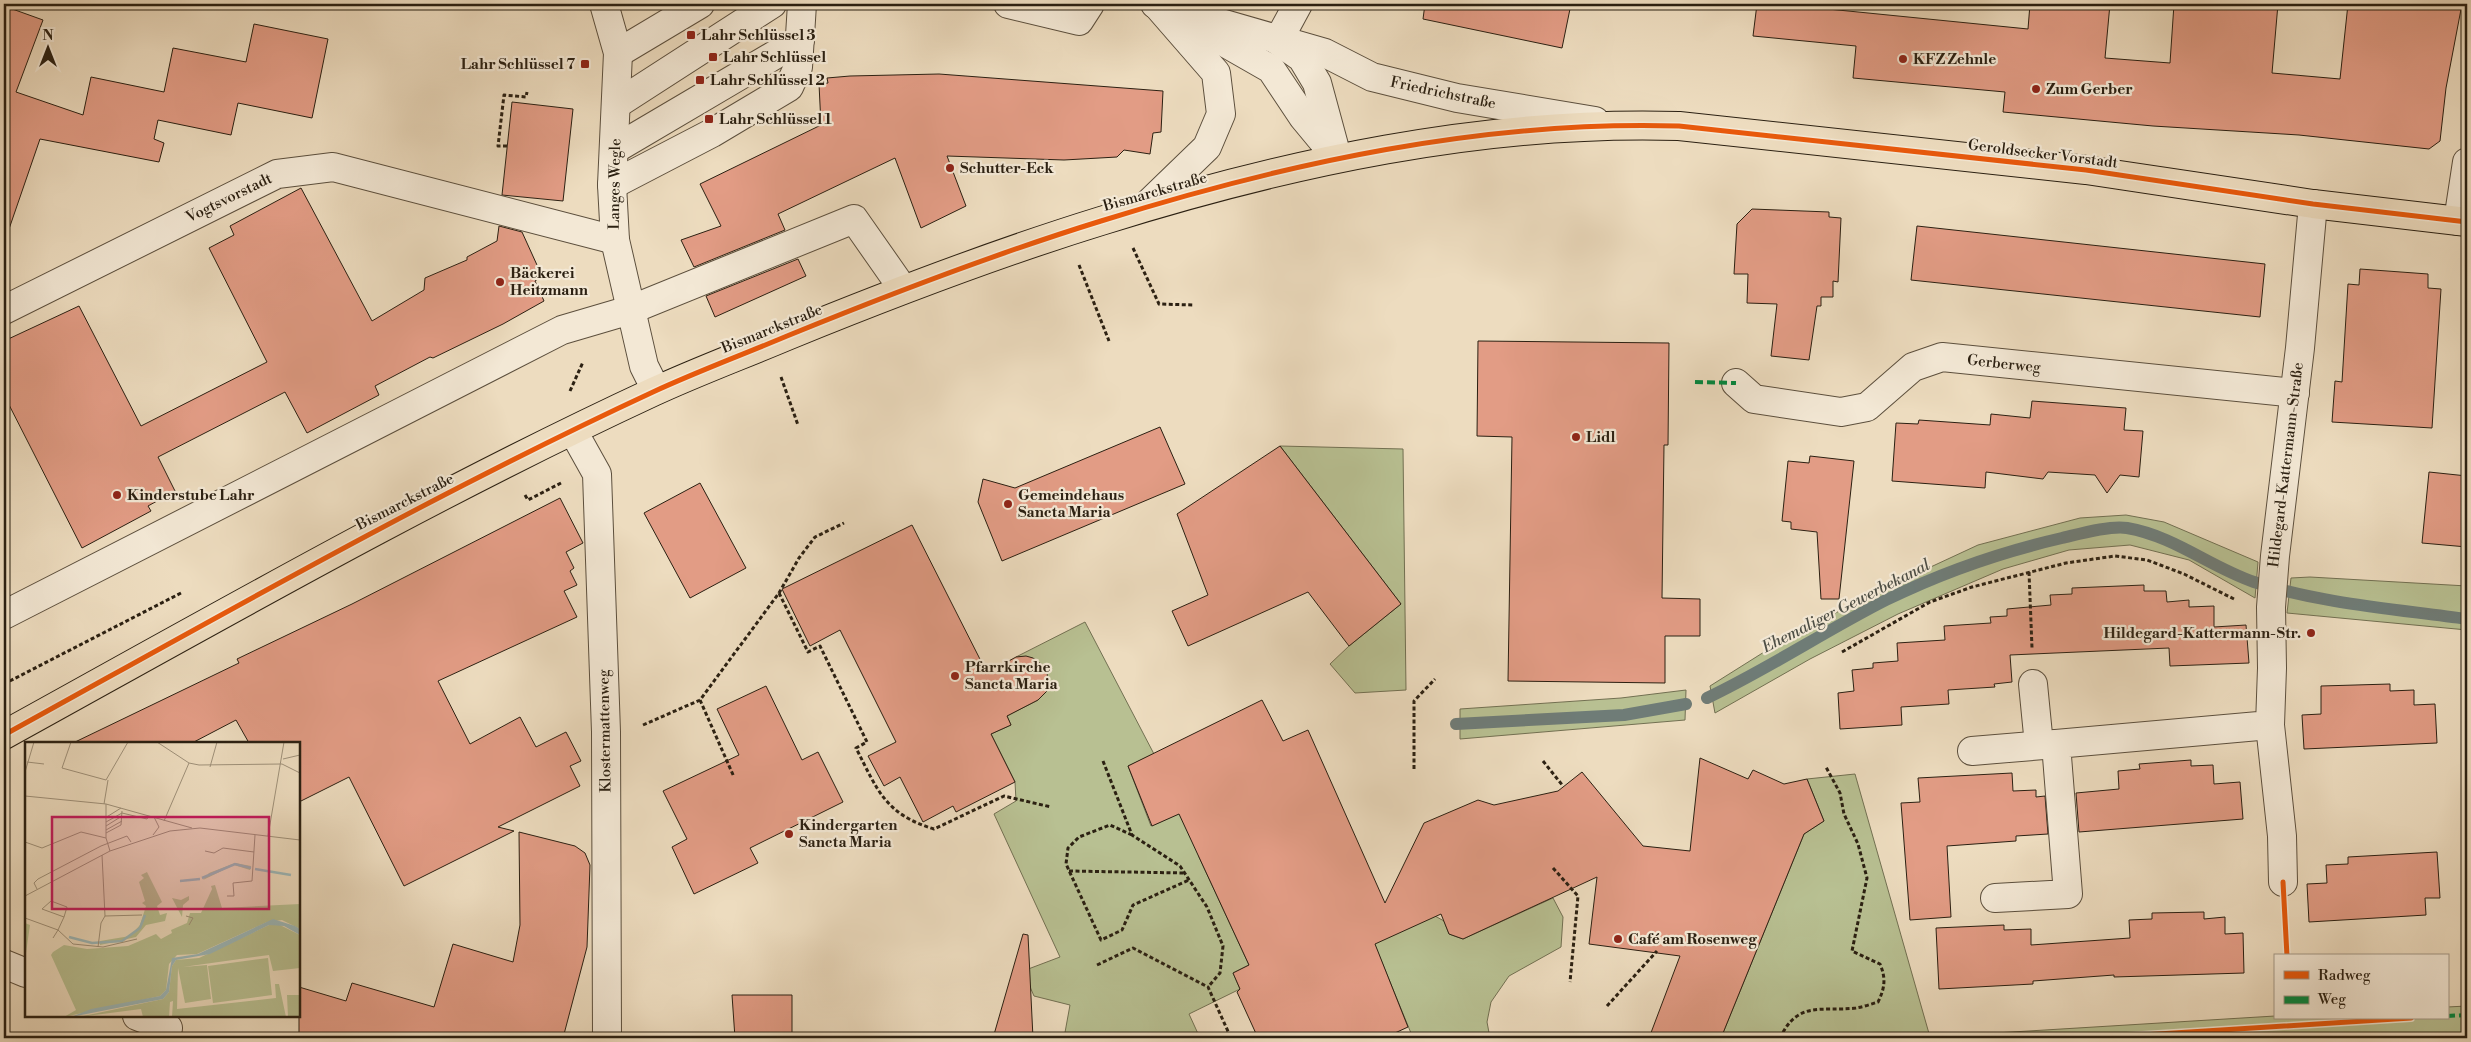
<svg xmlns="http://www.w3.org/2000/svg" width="2471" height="1042" viewBox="0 0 2471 1042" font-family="'Libre Bodoni',serif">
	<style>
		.green { fill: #b8c092; stroke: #727052 }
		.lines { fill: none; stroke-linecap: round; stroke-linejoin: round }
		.stream { stroke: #6f7c77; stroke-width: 12 }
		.building { fill: #e29c85; stroke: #2b2012 }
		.minor-casing { stroke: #5c4f3d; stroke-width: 30 }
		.major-casing { stroke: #2b2012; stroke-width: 30 }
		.path { stroke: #2b2012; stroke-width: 3; stroke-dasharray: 4 2.5; stroke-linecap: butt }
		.minor { stroke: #f3e8d5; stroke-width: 28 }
		.major { stroke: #eddcbf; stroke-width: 28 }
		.quiet { stroke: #00873e; stroke-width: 4; stroke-dasharray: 8 4; stroke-linecap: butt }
		.cycleway-casing { stroke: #f3e8d5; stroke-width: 8 }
		.cycleway { stroke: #e8590c; stroke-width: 5 }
		.poi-dot { fill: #8f2418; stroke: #f3e8d5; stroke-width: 2 }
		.labels { text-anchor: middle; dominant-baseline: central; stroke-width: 4.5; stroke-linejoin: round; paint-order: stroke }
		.poi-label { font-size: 15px; font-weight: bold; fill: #2b2012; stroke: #f3e8d5; text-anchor: start }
		.street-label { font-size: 15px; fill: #2b2012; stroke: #f3e8d5 }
		.water-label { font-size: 16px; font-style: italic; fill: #4d4e45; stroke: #f3e8d5 }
		.inset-river { fill: none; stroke: #9cb9bb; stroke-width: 2.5 }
		.inset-road { fill: none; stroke: #9f917a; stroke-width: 1 }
		.view { fill: #c2185b; fill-opacity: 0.15; stroke: #c2185b; stroke-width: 2.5 }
		.inset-edge { fill: none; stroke: #2b2012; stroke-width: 2.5 }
	</style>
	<rect width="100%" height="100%" fill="#eddcbf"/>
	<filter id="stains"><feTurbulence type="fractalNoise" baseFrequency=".004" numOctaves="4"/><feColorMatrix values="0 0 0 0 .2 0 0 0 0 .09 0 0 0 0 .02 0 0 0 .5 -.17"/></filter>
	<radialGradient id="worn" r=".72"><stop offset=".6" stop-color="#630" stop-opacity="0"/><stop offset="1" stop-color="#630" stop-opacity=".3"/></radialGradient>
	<g class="green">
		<polygon points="1280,446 1403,449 1406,690 1355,693 1330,664 1349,646 1401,604"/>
		<polygon points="2126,515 2164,522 2258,562 2255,598 2189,560 2130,545 2069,550 2003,569 1898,614 1810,659 1715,713 1710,686 1788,637 1879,591 1978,545 2080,518"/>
		<polygon points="2310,577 2467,586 2467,630 2287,613 2291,578"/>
		<path d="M1085,622L1154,754L1128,766L1151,826L1189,809L1199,857L1249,965L1233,973L1240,989L1189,1014L1200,1038H1064L1070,1005L1034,996L1023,971L1060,957L994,814L1016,801L1015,782L991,734L1011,725L1007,716L1038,700L1047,691C1051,669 1038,654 1016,657Z"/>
		<polygon points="1686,690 1685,720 1460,739 1460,709 1621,698"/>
		<polygon points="1855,774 1930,1037 2275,1016 2275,1018 2447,1018 2447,1007 2467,1006 2467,1038 1721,1038 1804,834 1824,821 1807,779"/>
		<polygon points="1553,898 1563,917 1561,947 1509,976 1491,1002 1487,1022 1490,1038 1413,1038 1365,921 1435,916 1444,921 1449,934 1463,939"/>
	</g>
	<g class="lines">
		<g class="stream">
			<path d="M1707,698C1768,669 1825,631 1886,600C1943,572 2001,552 2062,538C2079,534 2110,525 2127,528C2174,536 2210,567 2254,582C2323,604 2396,609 2467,619"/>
			<polyline points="1456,724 1624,715 1686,704"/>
		</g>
	</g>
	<g class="building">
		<polygon points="1425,4 1571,4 1562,48 1423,19"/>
		<polygon points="1757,4 1819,4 1818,8 2028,29 2030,4 2110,4 2105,58 2170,63 2174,4 2278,4 2272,73 2340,79 2348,4 2462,4 2446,88 2440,141 2429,149 2299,135 2153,126 2003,112 2005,92 1853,78 1856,46 1753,36"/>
		<polygon points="4,6 43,20 16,92 83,115 91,77 164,92 173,48 246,62 254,24 328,39 312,118 238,103 231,135 158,120 154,139 164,143 159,162 40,139 9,229 4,228"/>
		<polygon points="939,74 1163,91 1161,132 1153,133 1150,154 1124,150 1117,157 1064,160 947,156 966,206 921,228 895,158 778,214 785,230 694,267 681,240 721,226 700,184 821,125 819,84 828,83 827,78 850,76"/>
		<polygon points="512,102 573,109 563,201 502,195"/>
		<polygon points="301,188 372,321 424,290 425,278 467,260 467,257 497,241 499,226 522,232 542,276 535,281 544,301 503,324 433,358 430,357 375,386 379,395 307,433 285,392 158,457 175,491 148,506 151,511 82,548 4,395 4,341 79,306 141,426 267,362 209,248 234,235 230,226"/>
		<polygon points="1752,209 1829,212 1829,217 1841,218 1838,282 1833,281 1833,297 1821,297 1821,306 1817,306 1809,360 1771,356 1777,304 1747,303 1748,274 1734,274 1737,224"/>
		<polygon points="1917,226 2265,264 2260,317 1911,280"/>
		<polygon points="798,259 806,276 715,317 706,296"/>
		<polygon points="2360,269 2428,274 2428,288 2441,289 2432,428 2332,422 2335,381 2342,382 2348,284 2359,285"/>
		<polygon points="1478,341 1669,343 1668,445 1664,445 1662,598 1700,599 1700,636 1665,636 1665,683 1508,681 1512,437 1477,436"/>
		<polygon points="2032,401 2126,408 2124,430 2143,431 2139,477 2120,475 2107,493 2095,475 2048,472 2043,479 1986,472 1985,488 1892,481 1896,423 1918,424 1919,420 1990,425 1991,414 2030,418"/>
		<polygon points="1160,427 1185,484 1002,561 978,502 983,479 1015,488"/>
		<polygon points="1280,446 1401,604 1349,646 1308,592 1188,646 1172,611 1208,595 1177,514"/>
		<polygon points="1810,456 1854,461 1839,599 1821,599 1817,532 1791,529 1791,522 1782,521 1788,461 1809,463"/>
		<polygon points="2429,472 2467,476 2467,547 2422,543"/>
		<polygon points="700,483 746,568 690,598 644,513"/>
		<polygon points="560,498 583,543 566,552 574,568 570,571 577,585 564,591 577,617 438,681 470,744 520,717 536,747 566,732 581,761 570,766 580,786 498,827 514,831 404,886 349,777 299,802 299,743 249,743 236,720 192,743 73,743 239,663 237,659 352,604"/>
		<polygon points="912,525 987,673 1016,657 1026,656 1033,658 1044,666 1047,673 1049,689 1038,700 1007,716 1011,725 991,734 1015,782 956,812 953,806 923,822 900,777 884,786 868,756 896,742 840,630 810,646 782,589"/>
		<polygon points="2144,585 2144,591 2166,591 2167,602 2189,600 2189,607 2214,606 2214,627 2246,625 2249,663 2170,666 2169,648 2010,655 2012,682 1994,684 1995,687 1948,690 1949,704 1901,707 1902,725 1840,729 1838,693 1854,691 1852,670 1873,668 1873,663 1898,661 1897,643 1945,640 1944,626 1991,623 1990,617 2007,616 2007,609 2051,605 2050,595 2072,594 2072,588"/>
		<polygon points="2390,684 2390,691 2414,690 2414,705 2435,704 2437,743 2304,749 2302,715 2321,714 2321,686"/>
		<polygon points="766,686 802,760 818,752 843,802 750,848 758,863 694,894 672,847 687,839 663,791 739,755 717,709"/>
		<polygon points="1262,700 1283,741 1308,730 1385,903 1424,823 1478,800 1494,805 1558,791 1582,772 1643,846 1690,851 1700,758 1748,779 1753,770 1784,784 1807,779 1824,821 1804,834 1721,1038 1649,1038 1680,956 1589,944 1597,877 1463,939 1449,934 1441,914 1375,944 1408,1027 1384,1038 1258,1038 1237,992 1240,989 1233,973 1249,965 1179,814 1152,826 1128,766"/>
		<polygon points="2191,760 2191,766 2213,765 2214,784 2240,782 2243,819 2079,832 2076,793 2119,789 2118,771 2140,769 2139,764"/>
		<polygon points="2012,773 2013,791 2036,790 2036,797 2045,796 2048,834 2016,836 2016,841 1947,846 1951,917 1910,920 1901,803 1920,802 1918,778"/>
		<polygon points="519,832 575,846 585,853 590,865 587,947 563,1038 299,1038 299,987 346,1001 352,983 434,1007 453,944 513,962 520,925"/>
		<polygon points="2437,852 2440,898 2425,898 2426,915 2309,922 2307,884 2327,883 2326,865 2348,864 2348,857"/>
		<polygon points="2204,912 2204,919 2225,917 2225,934 2243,933 2244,973 2114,977 2114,975 2033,981 2033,984 1939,989 1936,928 2004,925 2004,930 2031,929 2031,945 2130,938 2129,920 2152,919 2152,913"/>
		<polygon points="1023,934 1028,935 1033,1038 993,1038"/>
		<polygon points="732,995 792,995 792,1038 735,1038"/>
	</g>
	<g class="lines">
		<g class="minor-casing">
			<g id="minor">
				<polyline points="604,4 618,53 612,185 615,240 644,366 656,390"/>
				<polyline points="1008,4 1079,21 1090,4"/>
				<polyline points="1155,4 1325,53 1372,77 1457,98 1595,121"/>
				<polyline points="1201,29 1271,69 1303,117 1337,158"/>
				<polyline points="1278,41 1298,4"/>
				<polyline points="1281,43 1302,58 1317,83 1336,153"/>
				<polyline points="618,53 700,4"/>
				<polyline points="617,104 772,4"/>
				<polyline points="615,149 800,40"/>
				<polyline points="612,185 712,133 789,87 798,67 802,4"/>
				<polyline points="1147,205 1207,147 1221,114 1216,73 1156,4"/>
				<polyline points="2458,221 2467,162"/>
				<polyline points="4,310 277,174 333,167 615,240"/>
				<polyline points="1736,383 1754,399 1841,412 1867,407 1913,367 1942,357 2295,393"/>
				<polyline points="573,431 597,474 606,732 607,1038"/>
				<polyline points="4,615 562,330 630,310 854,219 903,289"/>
				<polyline points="2033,684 2039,745"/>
				<polyline points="2270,725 2282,836 2283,882"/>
				<polyline points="1972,751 2056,744"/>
				<polyline points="1995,898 2068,894 2056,744 2270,725 2272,668 2271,607 2275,556 2300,348 2313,204"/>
				<polyline points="4,964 26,973"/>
				<polyline points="137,1016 168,1028 164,1038"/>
			</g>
		</g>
		<g class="major-casing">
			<path id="major" d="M4,735C218,617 431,495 653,392C696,372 742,355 787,336C890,294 994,254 1101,221C1286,163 1484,120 1679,126L2086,170L2313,204L2467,222"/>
		</g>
		<g class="path">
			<polyline points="507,146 498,146 504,95 526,97 527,92"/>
			<polyline points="1133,248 1159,304 1194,305"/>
			<polyline points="1079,265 1109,341"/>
			<polyline points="781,377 798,425"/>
			<polyline points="570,391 583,362"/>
			<polyline points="525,495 528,500 561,483"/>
			<polyline points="2029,572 2032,648"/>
			<path d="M779,593L808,652L820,646L867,742L856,748C878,791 885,814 934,829L1004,796L1051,807"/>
			<polyline points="1842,652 1930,602 1972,587 2066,563 2115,556 2147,560 2184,574 2236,600"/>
			<polyline points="4,684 181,593"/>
			<polyline points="700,700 734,777"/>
			<polyline points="643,725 700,700 779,593 799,558 815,537 844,523"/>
			<polyline points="1103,761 1132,835 1180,866 1207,907 1223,946 1220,973 1208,987"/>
			<polyline points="1543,761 1563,786"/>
			<polyline points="1414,769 1414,701 1435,679"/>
			<polyline points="1132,835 1110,825 1079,837 1068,848 1066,864 1101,940 1122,930 1133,905 1189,880"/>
			<polyline points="1553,868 1578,896 1570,982"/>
			<polyline points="1069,871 1185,873"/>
			<polyline points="1097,965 1133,948 1208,987 1231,1038"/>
			<polyline points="1607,1006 1657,951"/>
			<path d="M1780,1038C1798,1000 1821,1012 1856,1008C1863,1007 1871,1004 1878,1002C1885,988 1886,978 1880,964L1852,951L1867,878L1858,844L1844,814L1840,793L1826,767"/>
		</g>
		<use href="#minor" class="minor"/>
		<use href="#major" class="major"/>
		<g class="quiet">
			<polyline points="1695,382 1736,383"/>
			<polyline points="2447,1016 2467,1015"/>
		</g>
		<g class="cycleway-casing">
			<g id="cycleway">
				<path d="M4,735C218,617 431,495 653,392C696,372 742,355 787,336C890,294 994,254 1101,221C1286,163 1484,120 1679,126L2086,170L2313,204L2467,222"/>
				<polyline points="2283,882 2287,956"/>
				<polyline points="2095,1038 2411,1018"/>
			</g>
		</g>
		<use href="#cycleway" class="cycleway"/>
	</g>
	<g class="poi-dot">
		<rect x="686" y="30" width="10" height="10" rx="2.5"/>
		<rect x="708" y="52" width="10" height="10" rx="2.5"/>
		<circle cx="1903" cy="59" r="5"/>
		<rect x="580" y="59" width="10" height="10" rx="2.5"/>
		<rect x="695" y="75" width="10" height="10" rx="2.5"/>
		<circle cx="2036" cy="89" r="5"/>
		<rect x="704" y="114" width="10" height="10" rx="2.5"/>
		<circle cx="950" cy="168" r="5"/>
		<circle cx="500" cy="282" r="5"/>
		<circle cx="1576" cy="437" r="5"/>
		<circle cx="117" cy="495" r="5"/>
		<circle cx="1008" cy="504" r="5"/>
		<circle cx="2311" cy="633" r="5"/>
		<circle cx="955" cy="676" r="5"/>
		<circle cx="789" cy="834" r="5"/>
		<circle cx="1618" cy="939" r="5"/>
	</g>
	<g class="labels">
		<g class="poi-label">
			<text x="701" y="35">Lahr Schlüssel 3</text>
			<text x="723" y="57">Lahr Schlüssel</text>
			<text x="1913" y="59">KFZ Zehnle</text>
			<text x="575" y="64" text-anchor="end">Lahr Schlüssel 7</text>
			<text x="710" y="80">Lahr Schlüssel 2</text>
			<text x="2046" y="89">Zum Gerber</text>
			<text x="719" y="119">Lahr Schlüssel 1</text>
			<text x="960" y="168">Schutter-Eck</text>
			<text x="510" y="273">Bäckerei<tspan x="510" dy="17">Heitzmann</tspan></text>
			<text x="1586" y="437">Lidl</text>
			<text x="127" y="495">Kinderstube Lahr</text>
			<text x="1018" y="495">Gemeindehaus<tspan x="1018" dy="17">Sancta Maria</tspan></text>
			<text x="2301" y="633" text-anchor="end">Hildegard-Kattermann-Str.</text>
			<text x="965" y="667">Pfarrkirche<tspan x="965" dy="17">Sancta Maria</tspan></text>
			<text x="799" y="825">Kindergarten<tspan x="799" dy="17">Sancta Maria</tspan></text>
			<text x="1628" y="939">Café am Rosenweg</text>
		</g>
		<g class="street-label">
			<text transform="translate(1443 93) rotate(12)">Friedrichstraße</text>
			<text transform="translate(2043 154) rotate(7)">Geroldsecker Vorstadt</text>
			<text transform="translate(615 184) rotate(-89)">Langes Wegle</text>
			<text transform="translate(1155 192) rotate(-16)">Bismarckstraße</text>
			<text transform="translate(229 198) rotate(-26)">Vogtsvorstadt</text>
			<text transform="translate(772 329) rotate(-22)">Bismarckstraße</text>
			<text transform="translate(2004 364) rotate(6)">Gerberweg</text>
			<text transform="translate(2286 465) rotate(-83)">Hildegard-Kattermann-Straße</text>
			<text transform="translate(405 502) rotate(-27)">Bismarckstraße</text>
			<text transform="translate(605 731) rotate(-91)">Klostermattenweg</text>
		</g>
		<g class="water-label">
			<text transform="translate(1846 606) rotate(-27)">Ehemaliger Gewerbekanal</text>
		</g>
	</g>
	<g transform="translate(25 742)">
		<rect width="275" height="275" fill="#eddcbf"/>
		<path d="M210,121L226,124L225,128L209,123L178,138L184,131ZM122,130L137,160L132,164L135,173L142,171L140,179L121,183L111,195L75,203V199L105,194L115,183L121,164L117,161L120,159L114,140L119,136L116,133ZM190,143L197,166L275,162V187L257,178L242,180L172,212L152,213L144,222L141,248L135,254L39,275L51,268L26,213L28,210L39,203L62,207L103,204L131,192L136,197L147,191L146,188L162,181L165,171H176L187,147L186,144ZM164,154V158L158,163L157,175L147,156L156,158ZM0,181L5,183L0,218ZM253,182L275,193V226L248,229L244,213L158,225L182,223L186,257L160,261L153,226L152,267L251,256L250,242H254L261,275H147L148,259L145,260L144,275H118L116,267L54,275L138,257L144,250L147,224L151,218L174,216L244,183ZM243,216L247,253L188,261L183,224ZM262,253H275V275H263Z" fill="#b8c092"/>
		<path d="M248,177L270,184L275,187V193L259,184L244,183L185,212L151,218L147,224L144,250L138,257L46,275L66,267L135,254L141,248L147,216L173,212Z" fill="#9cb9bb"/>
		<path class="inset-river" d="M230,127L266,133M177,136L210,122L226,126M155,139L175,137M44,195L67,201L97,199L115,186L120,173"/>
		<path class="inset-road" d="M46,0L37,26L81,38L103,0M132,0L164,21L174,23L257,22L275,31M258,17L275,13M2,20L19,22M185,25L192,0M0,30L9,0M0,54L81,62L167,86M79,62L83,38M81,62V96L85,109M80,76L96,66M139,79L164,21M81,80L97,71L122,77L124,74M81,84L97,74M81,88L97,79M81,91L96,83L97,69M128,93L134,85L129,75M243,94L259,0M0,100L17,106L56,90L81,96M180,109L189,111L198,106L229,110M12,147L9,141L13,137L76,104L102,94L106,100M0,154L85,109L145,89L175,86L275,98M202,154H209L208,141L227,139L230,93M80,174L117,173M161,174L168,176L164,183M0,176L33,188L48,202L78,205L112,197M28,196L33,188L39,175L42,165L26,159L17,167L39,175M73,205L76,181L80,174L77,113"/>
		<path class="view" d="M27,75H244V167H27Z"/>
		<rect width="275" height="275" class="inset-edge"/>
	</g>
	<rect width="2471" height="1042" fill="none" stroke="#eddcbf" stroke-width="20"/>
	<rect x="5" y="5" width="2461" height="1032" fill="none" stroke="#2b2012" stroke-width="2.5"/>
	<rect x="10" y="10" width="2451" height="1022" fill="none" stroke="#2b2012"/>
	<rect x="2274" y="954" width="175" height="65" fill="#f3e8d5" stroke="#a39887"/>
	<rect x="2284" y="971" width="25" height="8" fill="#e8590c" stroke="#a39887"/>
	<text x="2318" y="980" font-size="15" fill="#2b2012">Radweg</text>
	<rect x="2284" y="996" width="25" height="8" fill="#00873e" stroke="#a39887"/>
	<text x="2318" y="1004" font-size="15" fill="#2b2012">Weg</text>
	<g transform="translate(48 48)" stroke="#f3e8d5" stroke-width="4" paint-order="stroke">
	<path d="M0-4L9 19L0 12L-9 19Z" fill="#2b2012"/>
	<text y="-8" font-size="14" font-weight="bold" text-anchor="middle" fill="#2b2012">N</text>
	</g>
	<rect width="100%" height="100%" filter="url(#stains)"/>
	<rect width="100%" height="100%" fill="url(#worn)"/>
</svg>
